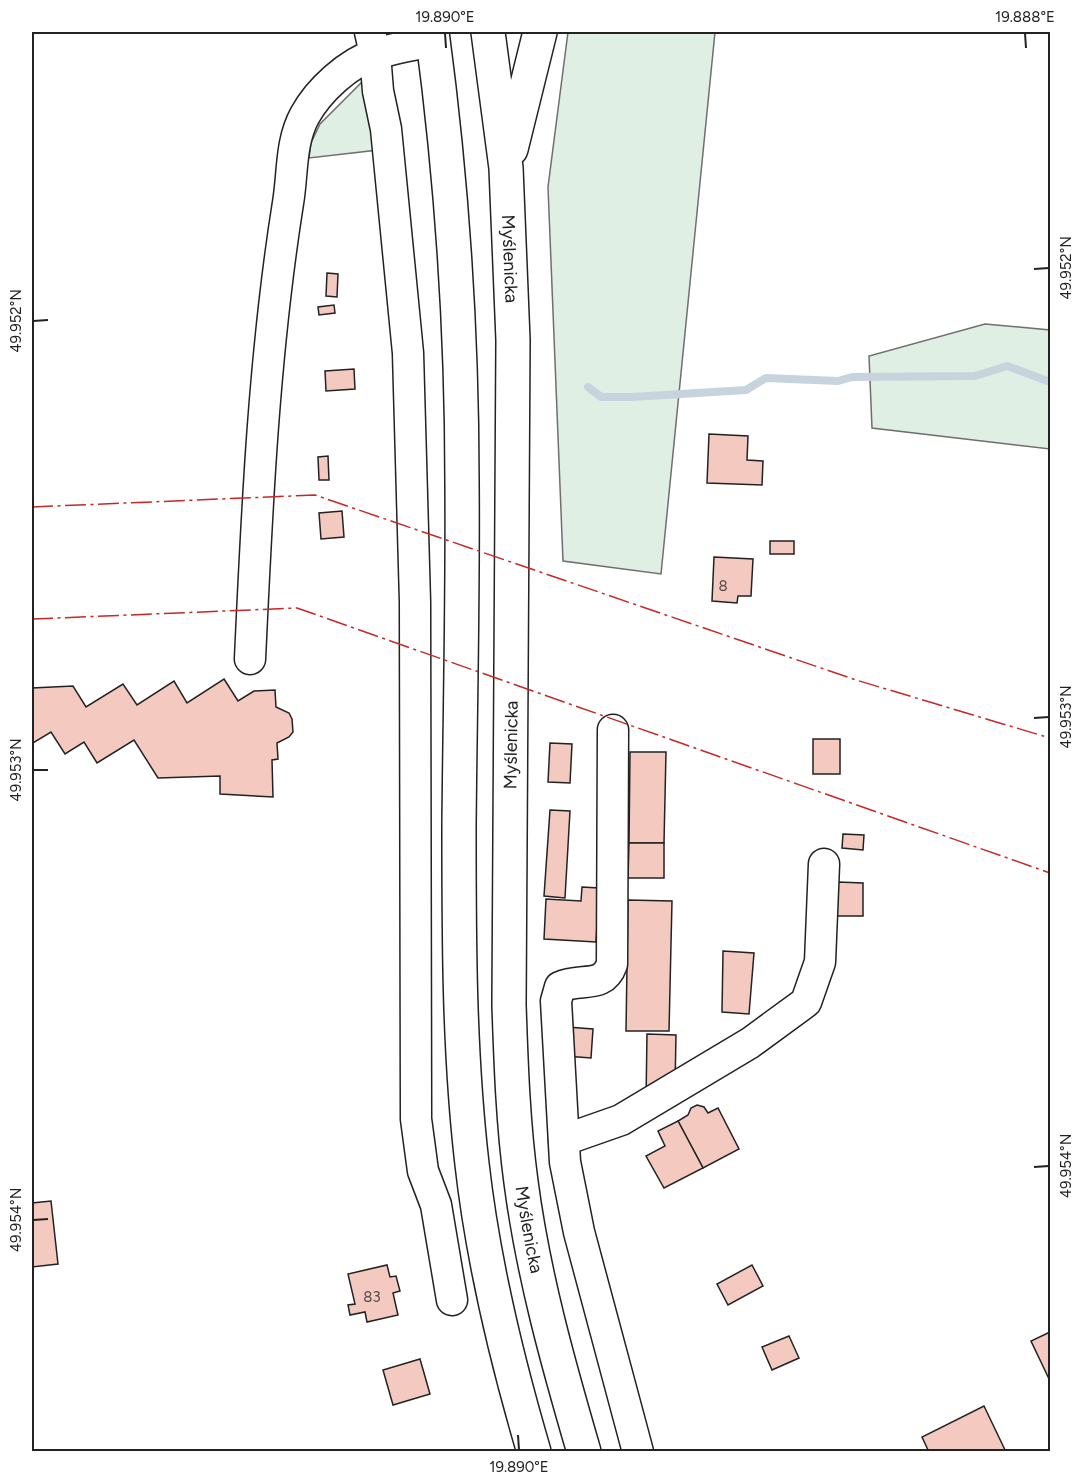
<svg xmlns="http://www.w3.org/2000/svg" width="1082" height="1483" viewBox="0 0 1082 1483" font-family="Figtree,sans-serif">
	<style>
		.green { fill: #e0efe3; stroke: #6f6f6f; stroke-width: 1.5 }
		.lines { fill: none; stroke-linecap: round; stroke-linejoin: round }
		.stream { stroke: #c7d3dd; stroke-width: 8 }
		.building { fill: #f3c9c0; stroke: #222; stroke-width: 1.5 }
		.minor-casing { stroke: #222; stroke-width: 33 }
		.highway-casing { stroke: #222; stroke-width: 36 }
		.minor { stroke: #fff; stroke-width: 30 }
		.highway { stroke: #fff; stroke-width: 33 }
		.power { stroke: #c62828; stroke-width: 1.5; stroke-dasharray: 21 4.5 3 4.5; stroke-linecap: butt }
		.ticks { fill: none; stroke: #222; stroke-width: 2 }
		.labels { text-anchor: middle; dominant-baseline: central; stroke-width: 4.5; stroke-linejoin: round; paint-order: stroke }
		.number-label { font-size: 15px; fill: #564c4a }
		.street-label { font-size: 18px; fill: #222; stroke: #fff }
		.neatline { fill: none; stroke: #222; stroke-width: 2 }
		.ticks-label { font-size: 15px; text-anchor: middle; fill: #222 }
	</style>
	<rect width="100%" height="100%" fill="#fff"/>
	<g class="green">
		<polygon points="568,32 715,32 661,574 563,561 548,187"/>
		<polygon points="364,80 378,150 309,158 311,143 320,124"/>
		<polygon points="985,324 1050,330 1050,449 872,428 869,356"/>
	</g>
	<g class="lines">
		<polyline class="stream" points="588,387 601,397 632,397 746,390 766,378 838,381 852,377 975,376 1007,366 1050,382"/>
	</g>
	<g class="building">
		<polygon points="327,273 338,274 337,297 326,296"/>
		<polygon points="334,305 335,313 319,315 318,307"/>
		<polygon points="354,369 355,389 326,391 325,371"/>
		<polygon points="709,434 748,436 747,460 763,461 762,485 707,483"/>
		<polygon points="328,456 329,480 319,480 318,457"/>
		<polygon points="342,511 344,537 321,539 319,513"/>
		<rect x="770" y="541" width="24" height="13"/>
		<polygon points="714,557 753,559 751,596 738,596 737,603 712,601"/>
		<polygon points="224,679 238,701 254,691 275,690 276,707 289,713 292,719 293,732 289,737 277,743 278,759 272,760 273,797 220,794 220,776 158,778 134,740 97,763 84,742 65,754 51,732 33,743 32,741 32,688 73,686 86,707 123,684 137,705 174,681 187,703"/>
		<rect x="813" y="739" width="27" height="35"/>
		<polygon points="550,743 572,744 570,783 548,782"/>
		<polygon points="630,752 666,752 664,843 629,843"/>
		<polygon points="550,810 570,811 565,898 544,896"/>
		<polygon points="843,834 864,835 863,850 842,848"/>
		<polygon points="629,843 664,843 664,878 628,878"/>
		<polygon points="838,882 863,883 863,916 837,916"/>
		<polygon points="582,887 599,888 596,942 544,939 546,899 581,901"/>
		<polygon points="628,900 672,901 669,1031 626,1031"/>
		<polygon points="723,951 754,953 749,1014 722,1012"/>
		<polygon points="567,1027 593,1029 591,1058 565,1056"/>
		<polygon points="647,1034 676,1035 675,1086 646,1100"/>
		<polygon points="697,1105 704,1107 708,1113 718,1108 739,1149 703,1168 678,1121 688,1115 691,1108"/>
		<polygon points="678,1121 703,1168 664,1188 646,1156 665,1146 658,1131"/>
		<polygon points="51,1201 58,1264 32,1267 32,1203"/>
		<polygon points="387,1265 390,1277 396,1276 400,1291 393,1293 398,1315 367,1322 365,1312 350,1315 348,1305 355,1304 348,1274"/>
		<polygon points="752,1265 763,1286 728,1305 717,1284"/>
		<polygon points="1050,1332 1050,1381 1031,1341"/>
		<polygon points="789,1336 799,1358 772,1370 762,1347"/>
		<polygon points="420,1359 430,1394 393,1405 383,1370"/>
		<polygon points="984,1406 1006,1452 929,1452 922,1437"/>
	</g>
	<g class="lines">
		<g class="minor-casing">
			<g id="minor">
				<polyline points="370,32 375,54 378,91 386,129 408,353 415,602 416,1119 423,1171 436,1205 452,1300"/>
				<path d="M250,659C257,507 264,354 288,203C293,174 290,142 305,115C319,90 348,63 376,54C394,48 414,45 433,41"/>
				<path d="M613,730L612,964C603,990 581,977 560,987L556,1001L565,1162L579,1232L638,1452"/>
				<polyline points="564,1140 621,1120 750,1043 806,1002 820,962 824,864"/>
			</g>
		</g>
		<g class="highway-casing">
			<g id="highway">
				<path d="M432,32C452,181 462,332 462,482C463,597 460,712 459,827C459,940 459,1052 472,1164C483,1262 506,1357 534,1452"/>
				<path id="s1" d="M488,32L506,168L513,340L509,1005C511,1064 513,1123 521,1182C533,1274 558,1363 584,1452"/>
				<polyline points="511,149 540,32"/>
			</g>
		</g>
		<use href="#minor" class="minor"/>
		<use href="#highway" class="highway"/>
		<g class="power">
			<polyline points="32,507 315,495 856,680 1050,738"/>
			<polyline points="32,619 297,608 1050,873"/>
		</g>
	</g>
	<path class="ticks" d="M445,33L446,48M1025,33L1026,48M1034,269L1049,268M33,321L48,320M1034,718L1049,717M33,770H48M1034,1167L1049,1166M33,1220L48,1219M518,1435L519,1450"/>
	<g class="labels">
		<g class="number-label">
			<text x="723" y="586">8</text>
			<text x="372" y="1297">83</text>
		</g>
		<g class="street-label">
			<text stroke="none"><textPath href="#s1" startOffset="228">Myślenicka</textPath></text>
			<text transform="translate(511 745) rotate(-89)">Myślenicka</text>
			<text stroke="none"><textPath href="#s1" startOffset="1200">Myślenicka</textPath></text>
		</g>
	</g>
	<rect width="1082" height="1483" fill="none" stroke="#ffffff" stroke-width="66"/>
	<rect x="33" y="33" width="1016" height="1417" class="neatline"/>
	<g class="ticks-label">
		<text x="445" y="22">19.890°E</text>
		<text x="1025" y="22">19.888°E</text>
		<text transform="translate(1066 268) rotate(-90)" y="5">49.952°N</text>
		<text transform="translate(16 321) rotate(-90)" y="5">49.952°N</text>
		<text transform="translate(1066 717) rotate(-90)" y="5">49.953°N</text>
		<text transform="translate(16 770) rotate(-90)" y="5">49.953°N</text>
		<text transform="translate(1066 1166) rotate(-90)" y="5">49.954°N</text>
		<text transform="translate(16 1220) rotate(-90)" y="5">49.954°N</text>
		<text x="519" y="1472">19.890°E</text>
	</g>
</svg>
